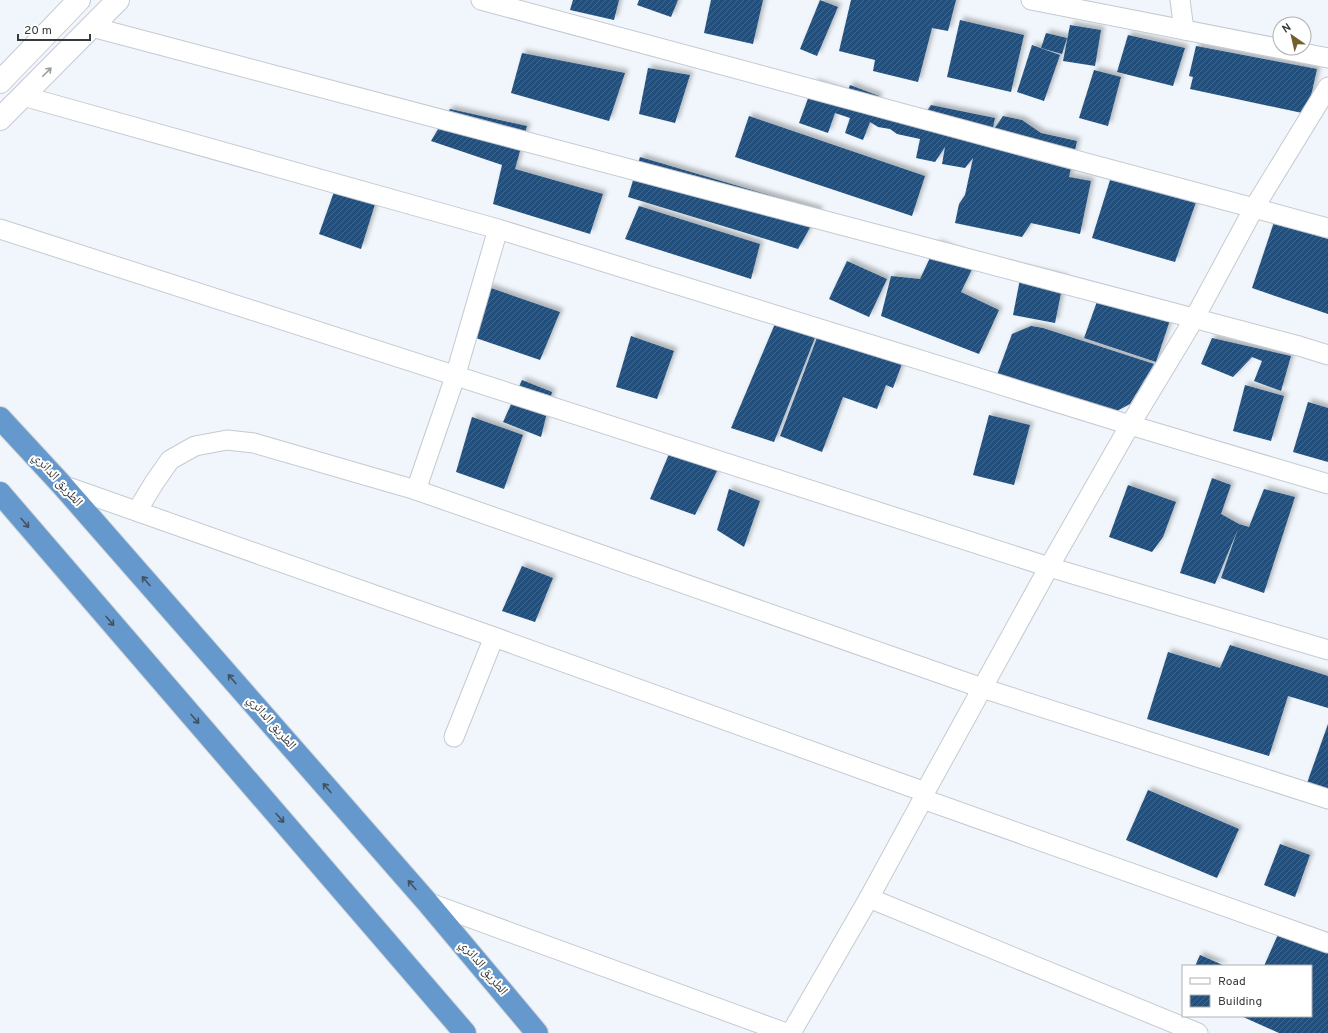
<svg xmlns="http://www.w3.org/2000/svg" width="1328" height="1033" viewBox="0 0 1328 1033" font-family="Overpass,'Noto Naskh Arabic',sans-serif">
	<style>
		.building { fill: url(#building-hatch); filter: url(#shadow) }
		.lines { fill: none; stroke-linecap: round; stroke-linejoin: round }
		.street-casing { stroke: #c5cad1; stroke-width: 21 }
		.secondary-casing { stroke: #c5cad1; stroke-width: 24 }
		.highway-casing { stroke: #d3d4d4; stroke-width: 24 }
		.street { stroke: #fff; stroke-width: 19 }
		.secondary { stroke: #fff; stroke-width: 22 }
		.highway { stroke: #6599ce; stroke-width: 22 }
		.oneway { stroke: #9b9c9e }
		.oneway2 { stroke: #425260 }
		.labels { text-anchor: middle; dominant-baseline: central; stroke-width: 4; stroke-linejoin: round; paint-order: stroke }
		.street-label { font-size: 13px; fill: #373a3c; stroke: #fff }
	</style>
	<defs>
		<pattern id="building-hatch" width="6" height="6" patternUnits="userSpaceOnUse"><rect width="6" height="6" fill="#24507b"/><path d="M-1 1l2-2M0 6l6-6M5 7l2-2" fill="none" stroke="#44678a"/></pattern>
		<filter id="shadow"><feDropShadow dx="3.5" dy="-3.5" stdDeviation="2" flood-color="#0004"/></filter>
	</defs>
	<rect width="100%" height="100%" fill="#f0f6fc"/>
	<g class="building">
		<polygon points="573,0 619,0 614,20 570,10"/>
		<polygon points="639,0 678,0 671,17 637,5"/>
		<polygon points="711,0 763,0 753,44 704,33"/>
		<polygon points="820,0 838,7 817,56 800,49"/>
		<polygon points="851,0 956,0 948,31 932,28 918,82 873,71 875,60 839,51"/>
		<polygon points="960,20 1024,35 1011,92 947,77"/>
		<polygon points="1070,25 1101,30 1095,66 1063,61"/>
		<polygon points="1046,33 1067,38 1062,54 1041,48"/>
		<polygon points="1128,35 1185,48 1173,86 1117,72"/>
		<polygon points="1032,45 1060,55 1044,101 1017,92"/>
		<polygon points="1196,46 1317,69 1307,114 1190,89 1193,77 1189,76"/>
		<polygon points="522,53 625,73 609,121 511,93"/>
		<polygon points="648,68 690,75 675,123 639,114"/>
		<polygon points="1094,70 1121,77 1108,126 1079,118"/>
		<polygon points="814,82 847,93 850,85 879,96 873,114 924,115 931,105 995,118 992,132 1003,116 1022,120 1041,133 1077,141 1069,177 1091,181 1080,234 1031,223 1022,237 955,223 959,204 965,195 973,158 965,168 942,164 945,147 935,162 916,158 920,139 897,134 890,129 878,127 870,122 863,140 845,133 850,118 835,113 828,133 799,123"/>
		<polygon points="450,109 527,126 515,169 603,194 590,234 493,204 502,165 431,141"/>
		<polygon points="749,116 925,176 912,216 735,157"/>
		<polygon points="640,157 820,210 798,249 628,197"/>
		<polygon points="1111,177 1196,202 1175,262 1092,238"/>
		<polygon points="335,189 376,201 361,249 319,234"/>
		<polygon points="639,206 760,244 751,279 625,239"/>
		<polygon points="1274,222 1328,239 1328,314 1252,288"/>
		<polygon points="937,243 976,261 961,292 999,310 979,354 881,316 891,276 920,279"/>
		<polygon points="847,261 887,279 869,317 829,299"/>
		<polygon points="1022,269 1064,278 1055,323 1013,315"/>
		<polygon points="488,287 560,312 540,360 470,336"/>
		<polygon points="1099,296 1170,320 1156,362 1084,338"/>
		<polygon points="777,319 818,330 774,442 731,428"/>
		<polygon points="1031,326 1043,328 1154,364 1130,404 1098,421 994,383 1012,334"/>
		<polygon points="821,327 906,353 893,388 886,385 877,409 843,397 822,452 780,436"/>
		<polygon points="631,336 674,351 657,399 616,387"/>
		<polygon points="1212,338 1291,356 1281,391 1254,381 1262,361 1252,357 1233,377 1201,364"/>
		<polygon points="522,380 552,392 541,437 503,422"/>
		<polygon points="1245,385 1284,396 1271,441 1233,431"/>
		<polygon points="1308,402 1328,408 1328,462 1293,452"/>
		<polygon points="989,415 1030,425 1014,485 973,475"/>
		<polygon points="472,417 523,435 504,489 456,472"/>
		<polygon points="669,454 718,469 695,515 650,499"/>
		<polygon points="1212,478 1231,485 1221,514 1239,524 1249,527 1264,489 1295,497 1264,593 1221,578 1238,529 1215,584 1180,573"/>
		<polygon points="1128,485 1176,502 1163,537 1152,552 1109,537"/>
		<polygon points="729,489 760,501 744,547 717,530"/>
		<polygon points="522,566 553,578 535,622 502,611"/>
		<polygon points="1230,645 1328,676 1328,708 1288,696 1269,756 1147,719 1168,652 1220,668"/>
		<polygon points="1328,724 1328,790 1307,783"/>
		<polygon points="1148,790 1239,829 1217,878 1126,840"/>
		<polygon points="1280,844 1310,855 1295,897 1264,885"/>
		<polygon points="1280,930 1328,946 1328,1033 1279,1033 1241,1016 1311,1016 1311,966 1264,966"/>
		<polygon points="1200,955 1225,966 1195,966"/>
	</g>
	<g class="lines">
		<g class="street-casing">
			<g id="street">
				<polyline points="481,0 1328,228"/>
				<polyline points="1031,0 1328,58"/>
				<polyline points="1180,0 1184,30"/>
				<polyline points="92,27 1299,346 1328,355"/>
				<polyline points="23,96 498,229 1130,425 1328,484"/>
				<polyline points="0,229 1049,567 1328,650"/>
				<polyline points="62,485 494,637 925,792"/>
				<polyline points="416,490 455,377 498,229"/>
				<polyline points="137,511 154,483 170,460 195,446 227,440 254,443 416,490 982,688 1328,799"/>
				<polyline points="454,737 494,637"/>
				<polyline points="923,799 1328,943"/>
				<polyline points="869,898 1198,1033"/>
				<polyline points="427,902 786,1033"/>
				<polyline points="791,1033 869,898 923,799 925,792 1049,567 1130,425 1194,319 1254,208 1328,87"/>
			</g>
		</g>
		<g class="secondary-casing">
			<g id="secondary">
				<polyline points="0,82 79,0"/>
				<polyline points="0,119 118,0"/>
			</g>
		</g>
		<g class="highway-casing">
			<g id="highway">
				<polyline points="0,418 62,485 427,902 537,1033"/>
				<polyline points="0,493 465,1033"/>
			</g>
		</g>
		<use href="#street" class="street"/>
		<use href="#secondary" class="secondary"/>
		<use href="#highway" class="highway"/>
	</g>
	<defs><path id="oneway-shaft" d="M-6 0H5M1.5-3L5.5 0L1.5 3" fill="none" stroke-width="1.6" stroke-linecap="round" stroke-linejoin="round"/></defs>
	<use class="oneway" href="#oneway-shaft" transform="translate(47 72) rotate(-45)"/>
	<g class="oneway2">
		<use href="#oneway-shaft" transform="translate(25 523) rotate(50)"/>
		<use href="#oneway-shaft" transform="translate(146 581) rotate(-131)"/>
		<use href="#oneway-shaft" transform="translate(110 621) rotate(49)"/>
		<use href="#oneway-shaft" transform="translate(232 679) rotate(-131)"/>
		<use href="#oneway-shaft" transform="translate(195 719) rotate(49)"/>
		<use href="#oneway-shaft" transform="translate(327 788) rotate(-131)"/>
		<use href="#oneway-shaft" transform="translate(280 818) rotate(49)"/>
		<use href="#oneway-shaft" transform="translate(412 885) rotate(-131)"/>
	</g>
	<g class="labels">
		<g class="street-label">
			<text transform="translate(57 480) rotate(48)">الطريق الدائري</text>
			<text transform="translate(271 723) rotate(49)">الطريق الدائري</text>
			<text transform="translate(483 968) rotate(50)">الطريق الدائري</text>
		</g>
	</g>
	<rect x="1182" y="965" width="130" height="52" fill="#ffffff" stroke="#afb0b1"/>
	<rect x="1190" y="978" width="20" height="6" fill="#ffffff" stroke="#afb0b1"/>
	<text x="1218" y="985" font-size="12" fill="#373a3c">Road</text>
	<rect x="1190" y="995" width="20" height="12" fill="url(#building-hatch)" stroke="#afb0b1"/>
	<text x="1218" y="1005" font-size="12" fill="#373a3c">Building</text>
	<g transform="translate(1292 36) rotate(326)"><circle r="19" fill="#ffffff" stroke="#afb0b1"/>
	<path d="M0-3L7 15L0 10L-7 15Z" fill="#735e2d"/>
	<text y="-6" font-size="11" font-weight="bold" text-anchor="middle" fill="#373a3c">N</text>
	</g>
	<path d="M18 34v6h72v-6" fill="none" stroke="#373a3c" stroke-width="2"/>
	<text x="24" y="34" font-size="12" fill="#373a3c" stroke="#ffffff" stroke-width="3" paint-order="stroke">20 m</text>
</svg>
